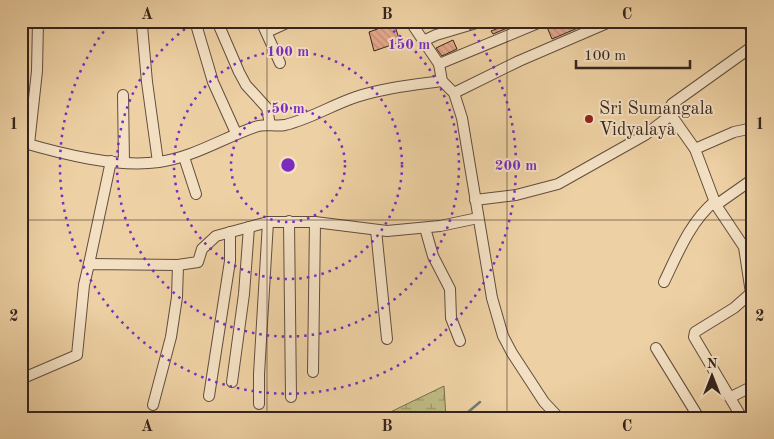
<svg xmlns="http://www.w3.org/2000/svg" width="774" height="439" viewBox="0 0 774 439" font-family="'Old Standard TT',serif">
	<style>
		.wetland { fill: url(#wetland-marsh); stroke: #796e4f }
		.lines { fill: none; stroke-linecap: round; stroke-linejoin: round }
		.stream { stroke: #717c6e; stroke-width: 2.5 }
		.building { fill: url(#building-back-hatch); stroke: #34231d }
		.minor-casing { stroke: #624e3e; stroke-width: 12 }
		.minor { stroke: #f3e0c3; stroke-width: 10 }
		.grid { fill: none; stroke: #34231d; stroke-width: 1; stroke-opacity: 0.55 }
		.ring { fill: none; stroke: #7b2cbf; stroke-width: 2.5; stroke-dasharray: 2.5 5 }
		.poi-dot { fill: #8f2418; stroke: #f3e0c3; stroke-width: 2 }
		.labels { text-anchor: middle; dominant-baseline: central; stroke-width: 4; stroke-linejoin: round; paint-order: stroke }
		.poi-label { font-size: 18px; fill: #34231d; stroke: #f3e0c3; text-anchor: start }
		.centre { fill: #7b2cbf; stroke: #f3e0c3; stroke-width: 2.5 }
		.ring-label { font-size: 15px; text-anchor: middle; font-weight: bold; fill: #7b2cbf; stroke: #f3e0c3; stroke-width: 4; stroke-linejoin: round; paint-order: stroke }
		.neatline { fill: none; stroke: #34231d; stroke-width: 2 }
		.grid-label { font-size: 16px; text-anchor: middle; font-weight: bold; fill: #34231d }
	</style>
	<defs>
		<pattern id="wetland-marsh" width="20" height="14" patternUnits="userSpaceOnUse" patternTransform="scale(1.25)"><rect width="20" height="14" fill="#beb981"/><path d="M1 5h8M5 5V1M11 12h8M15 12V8" fill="none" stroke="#9b9669"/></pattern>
		<pattern id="building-back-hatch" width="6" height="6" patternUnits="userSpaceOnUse" patternTransform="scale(1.25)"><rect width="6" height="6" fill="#e5a78c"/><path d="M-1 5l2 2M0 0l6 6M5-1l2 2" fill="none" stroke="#c58f78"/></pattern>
	</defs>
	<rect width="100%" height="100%" fill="#edd0a3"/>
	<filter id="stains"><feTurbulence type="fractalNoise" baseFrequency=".004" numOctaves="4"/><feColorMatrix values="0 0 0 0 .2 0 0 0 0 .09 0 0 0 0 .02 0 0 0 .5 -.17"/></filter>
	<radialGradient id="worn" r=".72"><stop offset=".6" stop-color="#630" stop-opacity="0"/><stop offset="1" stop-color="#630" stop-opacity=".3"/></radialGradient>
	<polygon class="wetland" points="444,386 446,418 378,418"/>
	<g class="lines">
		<polyline class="stream" points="461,418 480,402"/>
	</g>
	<g class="building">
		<polygon points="418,21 437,21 437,24 422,27"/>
		<polygon points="510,21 524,21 493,34 491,31 507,25 506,23"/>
		<polygon points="559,21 587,21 587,24 552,39 547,27"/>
		<polygon points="394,23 400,42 374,51 369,32"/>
		<polygon points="453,40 457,49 442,56 436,48"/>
	</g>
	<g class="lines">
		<g class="minor-casing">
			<g id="minor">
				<polyline points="195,21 213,82 236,133"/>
				<polyline points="217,21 239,72 246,85 267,108 270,125"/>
				<polyline points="261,21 280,63"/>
				<polyline points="410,21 439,64 442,81 454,93 462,118 492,298 503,336 512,353 544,402 559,418"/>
				<polyline points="745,21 753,30"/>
				<polyline points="142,26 147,82 158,162"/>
				<polyline points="267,32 291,21"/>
				<polyline points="423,41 436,35 483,21"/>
				<polyline points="439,64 543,21"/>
				<polyline points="454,93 519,61 612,21"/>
				<polyline points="123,95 124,163"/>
				<path d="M21,142C62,154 117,168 159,162C194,157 223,138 255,127C265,123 275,127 285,125C310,119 332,105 356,97C383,88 413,85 442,81"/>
				<polyline points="29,144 37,71 38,21"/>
				<polyline points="695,149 734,132 753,128"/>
				<polyline points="184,157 196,194"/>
				<polyline points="475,200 516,195 558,184 645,135 671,115"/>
				<polyline points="716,205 753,179"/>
				<polyline points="289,221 291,397"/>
				<polyline points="425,228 433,256 450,289 451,318 460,341"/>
				<polyline points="376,230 387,339"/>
				<polyline points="89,264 111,161"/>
				<path d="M664,282C678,253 690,222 715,201"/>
				<polyline points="656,348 699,418"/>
				<polyline points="313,372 315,222"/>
				<polyline points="21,379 77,355 84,285 89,264 178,265 198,262 202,249 216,236 268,222 315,222 387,231 440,226 478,218"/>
				<polyline points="232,382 244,294 249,227"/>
				<polyline points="209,396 230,261 230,232"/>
				<polyline points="731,397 753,386"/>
				<polyline points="259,404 259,374 268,222"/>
				<polyline points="153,405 171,337 177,297 178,265"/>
				<polyline points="742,418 694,337 695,332 734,308 751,293 744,247 716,205 695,149 671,115 669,109 672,104 753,46"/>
			</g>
		</g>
		<use href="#minor" class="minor"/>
	</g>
	<path class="grid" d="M267,21V418M507,21V418M21,220H753"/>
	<g class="ring">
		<circle cx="288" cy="165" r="57"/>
		<circle cx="288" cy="165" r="114"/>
		<path d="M381 22A171 171 0 1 1 195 22"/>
		<path d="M465 22A228 228 0 1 1 111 22"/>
	</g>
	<circle class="poi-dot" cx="589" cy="119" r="5"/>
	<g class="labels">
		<g class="poi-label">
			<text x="599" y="109">Sri Sumangala<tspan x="599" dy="21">Vidyalaya</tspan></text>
		</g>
	</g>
	<circle cx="288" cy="165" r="8" class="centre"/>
	<g class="ring-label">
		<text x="409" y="49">150 m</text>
		<text x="288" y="56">100 m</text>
		<text x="288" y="113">50 m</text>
		<text x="516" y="170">200 m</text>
	</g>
	<rect width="774" height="439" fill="none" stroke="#edd0a3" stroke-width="55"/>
	<g transform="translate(712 376)" stroke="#f3e0c3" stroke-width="4" paint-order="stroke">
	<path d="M0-4L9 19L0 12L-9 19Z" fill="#34231d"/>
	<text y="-8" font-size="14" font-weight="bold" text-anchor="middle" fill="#34231d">N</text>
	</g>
	<path d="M576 60v8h114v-8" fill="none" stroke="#34231d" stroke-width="2.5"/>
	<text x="584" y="60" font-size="15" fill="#34231d" stroke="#f3e0c3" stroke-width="4" paint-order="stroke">100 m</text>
	<rect x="28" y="28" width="718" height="384" class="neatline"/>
	<g class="grid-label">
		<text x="147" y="19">A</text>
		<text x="387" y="19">B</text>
		<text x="627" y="19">C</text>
		<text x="14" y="129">1</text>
		<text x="760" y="129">1</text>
		<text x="14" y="321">2</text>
		<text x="760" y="321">2</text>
		<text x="147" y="431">A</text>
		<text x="387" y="431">B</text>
		<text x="627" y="431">C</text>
	</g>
	<rect width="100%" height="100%" filter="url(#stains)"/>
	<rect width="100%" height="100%" fill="url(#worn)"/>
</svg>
